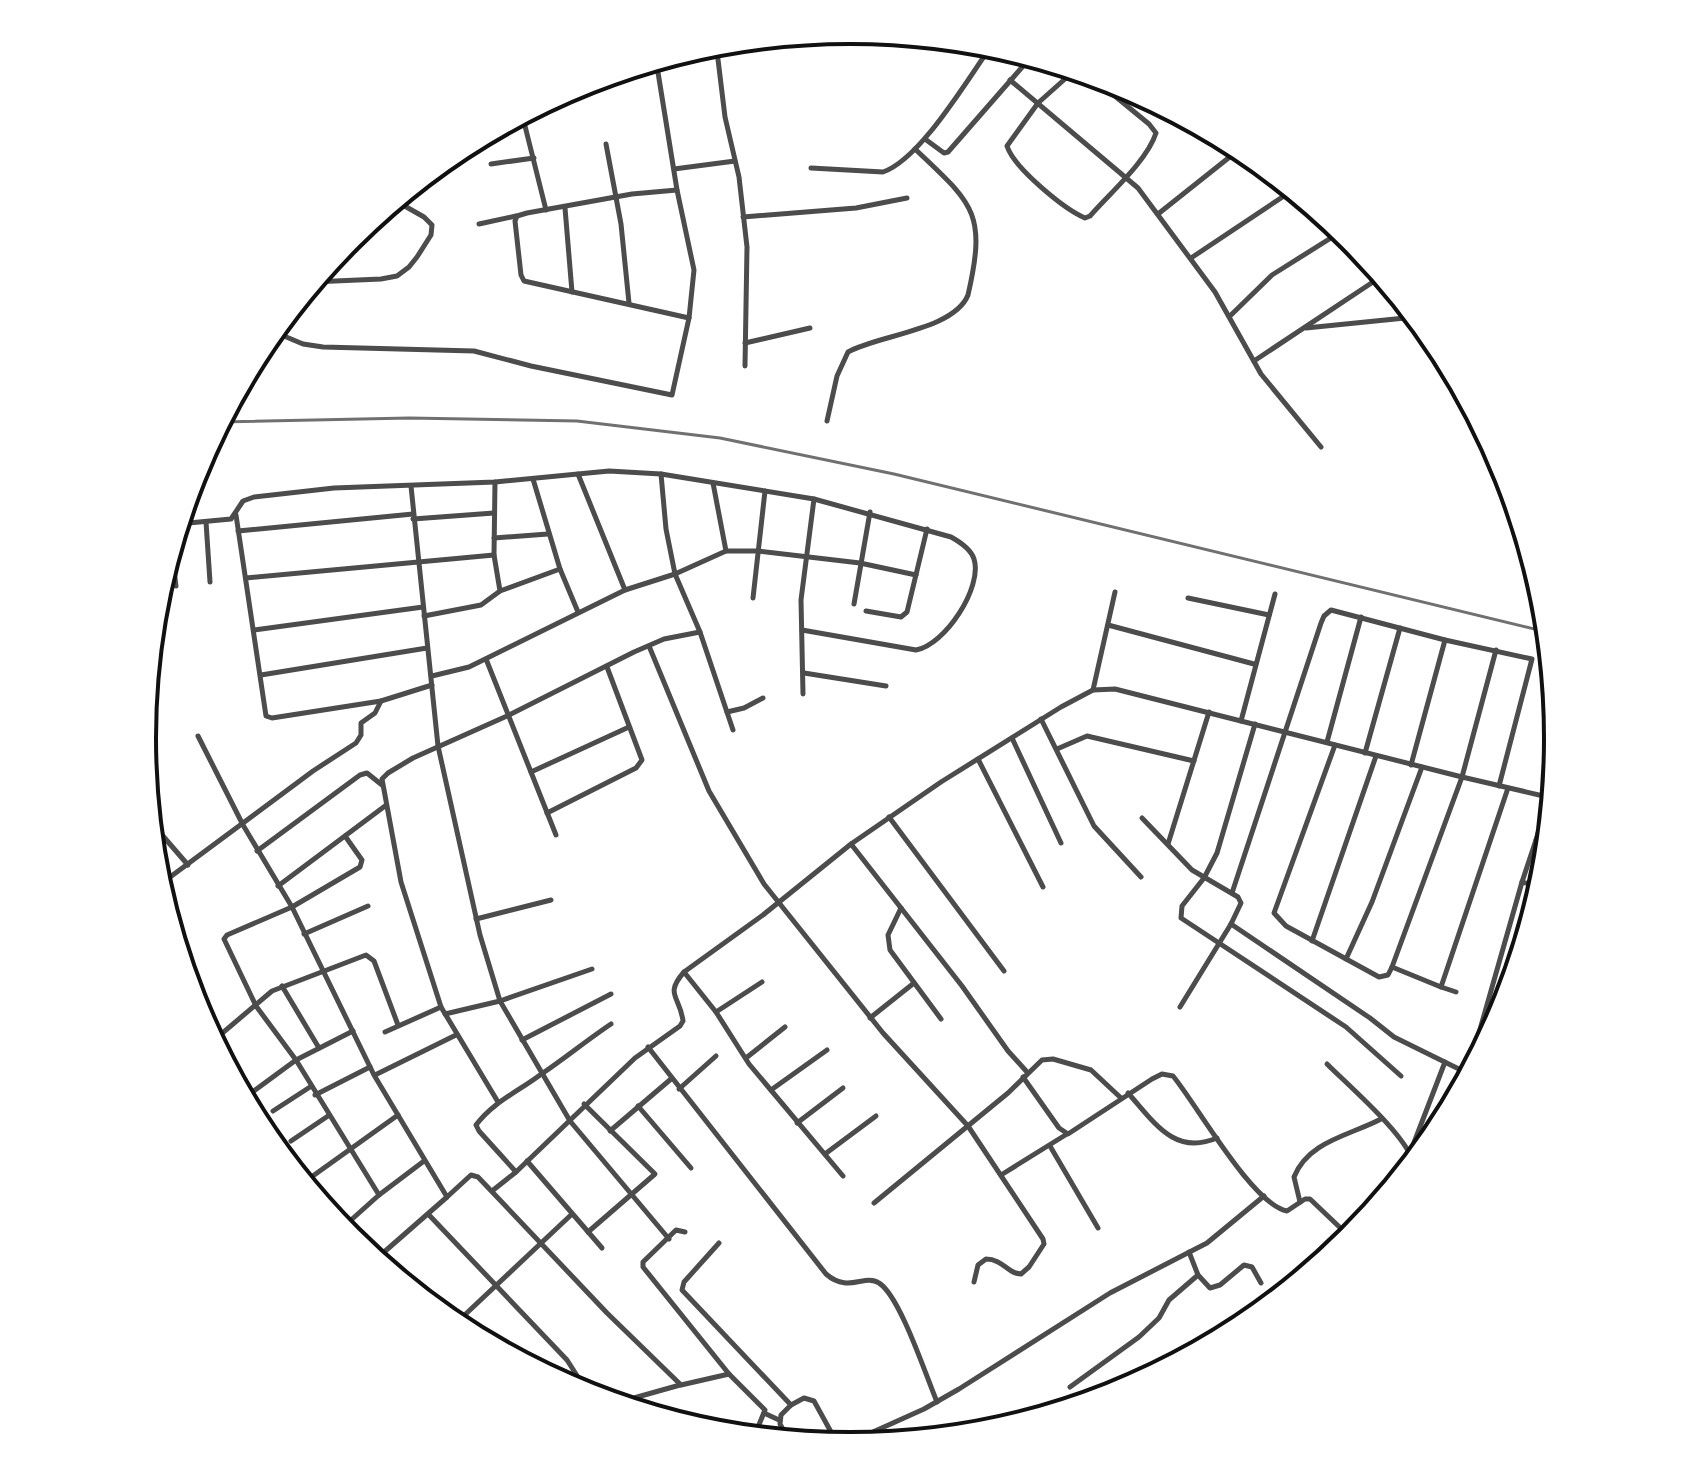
<svg xmlns="http://www.w3.org/2000/svg" width="1699" height="1476" viewBox="0 0 1699 1476" font-family="Poppins,sans-serif">
	<style>
		.lines { fill: none; stroke-linecap: round; stroke-linejoin: round }
		.minor { stroke: #4c4c4c; stroke-width: 5 }
		.rail { stroke: #707070; stroke-width: 3 }
		.rim { fill: none; stroke: #111; stroke-width: 4 }
	</style>
	<rect width="100%" height="100%" fill="#fff"/>
	<g class="lines">
		<g class="minor">
			<polyline points="716,43 725,117 739,177 747,247 745,366"/>
			<path d="M1075,70L1038,103L1007,146C1014,168 1064,209 1085,218L1090,216C1110,193 1147,161 1156,133L1149,124L1088,74"/>
			<polyline points="1010,80 1138,188 1215,292 1261,374 1321,447"/>
			<polyline points="522,114 546,210"/>
			<polyline points="925,139 944,153 948,152 1031,57"/>
			<polyline points="606,144 621,224 629,303"/>
			<polyline points="491,164 534,158"/>
			<path d="M811,168L883,172C921,159 968,78 992,45"/>
			<polyline points="674,169 735,161"/>
			<polyline points="677,190 632,194 527,213 517,216 515,221 521,275 524,281 689,318"/>
			<polyline points="565,208 572,292"/>
			<polyline points="1158,214 1241,148"/>
			<polyline points="743,217 856,208 907,198"/>
			<polyline points="479,224 516,216"/>
			<polyline points="1191,258 1293,190"/>
			<polyline points="312,282 381,279 397,276 409,267 417,257 431,235 432,225 424,217 394,200"/>
			<polyline points="1230,316 1272,275 1342,231"/>
			<polyline points="1306,328 1415,317"/>
			<polyline points="272,331 303,344 323,347 474,351 531,366 672,395 689,318 694,270 677,190 656,60"/>
			<polyline points="745,343 810,328"/>
			<polyline points="1254,361 1382,276"/>
			<path d="M827,421L837,376L848,352C878,335 954,330 968,295C987,212 973,204 915,149"/>
			<polyline points="578,474 625,590"/>
			<polyline points="661,474 666,529 675,574 700,632 733,730"/>
			<polyline points="533,479 560,569 578,612"/>
			<polyline points="713,483 726,551"/>
			<polyline points="411,486 438,746 480,935 500,1001 570,1121 669,1239"/>
			<polyline points="236,515 266,716 272,718 381,701 432,685"/>
			<polyline points="413,519 494,513"/>
			<polyline points="206,522 210,582"/>
			<path d="M178,524L231,519L243,501L254,497L334,488L495,482L609,471L661,474L814,499L951,537C960,542 971,549 974,559C983,587 945,645 916,650L802,630"/>
			<polyline points="238,531 413,514"/>
			<polyline points="494,538 548,534"/>
			<polyline points="171,547 176,586"/>
			<polyline points="246,578 494,555"/>
			<polyline points="500,591 560,569"/>
			<polyline points="753,598 765,491"/>
			<polyline points="1188,598 1269,615"/>
			<polyline points="854,604 870,512"/>
			<polyline points="866,611 901,617 907,612 927,529"/>
			<polyline points="424,616 481,605 500,591 494,555 495,482"/>
			<polyline points="1108,625 1254,664"/>
			<polyline points="254,630 423,607"/>
			<path d="M649,646L709,791L764,884L883,1033L968,1126L1043,1239L1044,1244L1029,1267L1021,1274C1008,1274 1003,1259 986,1259L978,1265L974,1282"/>
			<polyline points="486,659 556,835"/>
			<polyline points="804,673 886,686"/>
			<polyline points="261,675 427,648"/>
			<polyline points="432,676 469,667 625,590 675,574 726,551 758,551 860,563 916,575"/>
			<polyline points="1093,690 1115,592"/>
			<polyline points="803,694 801,600 814,499"/>
			<polyline points="727,712 744,708 763,698"/>
			<polyline points="1041,719 1094,826 1141,877"/>
			<polyline points="1241,721 1275,594"/>
			<polyline points="1255,724 1217,853 1204,878 1182,906 1181,918 1346,1027 1401,1076"/>
			<polyline points="198,736 243,825 292,907 374,1075 447,1197 471,1175 478,1177 607,1313 681,1385 729,1374 765,1410 754,1437"/>
			<polyline points="1012,738 1061,843"/>
			<polyline points="1327,742 1361,617"/>
			<polyline points="1335,745 1274,913 1286,926 1379,977 1388,975 1392,967 1462,777 1552,798"/>
			<polyline points="1057,749 1087,736 1194,761"/>
			<polyline points="1365,753 1400,628"/>
			<polyline points="978,759 1043,887"/>
			<polyline points="1411,765 1445,640"/>
			<polyline points="531,772 629,727"/>
			<polyline points="1544,796 1557,737"/>
			<polyline points="547,813 636,768 642,760 607,667"/>
			<polyline points="889,817 1004,971"/>
			<polyline points="1142,818 1192,870 1238,897 1241,903 1231,924 1180,1007"/>
			<polyline points="150,821 188,865"/>
			<polyline points="345,836 362,860 360,867 292,907 227,935 224,939 256,1006 296,1060 379,1195"/>
			<polyline points="1536,840 1522,882 1541,887"/>
			<polyline points="1547,843 1536,840 1549,797"/>
			<polyline points="851,844 962,986 1008,1051 1027,1072"/>
			<polyline points="1168,844 1209,712"/>
			<polyline points="257,851 360,775 367,773 382,785"/>
			<polyline points="158,886 313,771 356,743 361,735 361,723 375,713 381,701"/>
			<polyline points="278,886 385,806"/>
			<polyline points="1232,893 1321,623 1324,616 1331,610 1445,640 1532,659 1499,786"/>
			<polyline points="901,908 888,935 890,950 941,1019"/>
			<polyline points="476,919 551,900"/>
			<polyline points="1231,924 1370,1018 1394,1037 1469,1074"/>
			<polyline points="304,934 368,906"/>
			<polyline points="1312,941 1376,756"/>
			<polyline points="1346,959 1372,902 1422,767"/>
			<polyline points="1392,967 1441,987 1508,788"/>
			<polyline points="684,972 716,1012 749,1064 843,1176"/>
			<polyline points="282,986 319,1048"/>
			<polyline points="1441,987 1456,992"/>
			<polyline points="716,1012 762,982"/>
			<polyline points="445,1014 500,1001 592,969"/>
			<polyline points="870,1018 914,983"/>
			<polyline points="385,1032 441,1007"/>
			<polyline points="1479,1033 1522,882"/>
			<polyline points="522,1040 611,994"/>
			<polyline points="213,1041 272,991 366,955 374,961 398,1025"/>
			<path d="M648,1047L826,1274C849,1294 864,1273 879,1283C900,1296 926,1376 937,1402"/>
			<polyline points="746,1058 785,1027"/>
			<path d="M1327,1064C1349,1086 1406,1135 1413,1162"/>
			<polyline points="375,1075 456,1035"/>
			<path d="M1023,1077L1059,1128L1068,1134L1152,1079L1162,1074L1173,1076C1197,1105 1252,1204 1287,1211L1305,1199H1310L1351,1238"/>
			<polyline points="679,1089 716,1056"/>
			<polyline points="771,1090 827,1050"/>
			<path d="M1128,1093C1154,1122 1174,1156 1217,1138"/>
			<polyline points="315,1095 370,1067"/>
			<polyline points="243,1099 296,1060 353,1031"/>
			<polyline points="498,1102 441,1007 401,882 382,779 388,773 413,758 507,716 634,652 664,639 700,632"/>
			<polyline points="584,1104 655,1174 588,1232"/>
			<polyline points="638,1106 691,1168"/>
			<polyline points="273,1111 310,1087"/>
			<polyline points="797,1123 843,1088"/>
			<polyline points="610,1131 671,1079"/>
			<polyline points="291,1141 328,1116"/>
			<polyline points="1050,1146 1098,1228"/>
			<polyline points="1410,1153 1445,1062"/>
			<polyline points="825,1154 876,1116"/>
			<polyline points="527,1161 602,1248"/>
			<path d="M516,1172L479,1131L476,1125C493,1102 519,1091 540,1075C564,1059 587,1040 611,1024"/>
			<polyline points="1001,1175 1067,1134"/>
			<polyline points="303,1183 398,1115"/>
			<path d="M492,1191L516,1172L635,1058L680,1026L683,1021C680,996 664,995 684,972L763,915L851,844L941,782L1061,707L1093,690L1115,689L1462,777L1496,650"/>
			<path d="M1300,1202L1294,1177C1308,1141 1351,1135 1381,1119"/>
			<polyline points="874,1203 1008,1093 1042,1060 1053,1059 1091,1070 1121,1098"/>
			<polyline points="429,1215 567,1360 590,1396"/>
			<polyline points="341,1229 379,1195 424,1161"/>
			<polyline points="685,1232 676,1230 643,1262 643,1267 729,1374"/>
			<polyline points="719,1243 684,1282 682,1290 791,1405"/>
			<polyline points="1189,1252 1198,1275 1210,1288 1220,1285 1244,1265 1252,1267 1261,1283"/>
			<polyline points="383,1254 402,1282"/>
			<polyline points="375,1260 447,1197"/>
			<polyline points="454,1325 572,1214"/>
			<polyline points="1070,1387 1139,1337 1159,1318 1169,1300 1198,1275"/>
			<polyline points="616,1403 680,1385"/>
			<polyline points="764,1413 779,1420"/>
			<polyline points="789,1440 780,1424 781,1415 791,1405 804,1398 814,1401 836,1441 844,1445 924,1409 959,1389 1110,1293 1207,1243 1264,1196"/>
		</g>
		<polyline class="rail" points="219,422 409,418 577,421 720,438 894,474 1547,632"/>
	</g>
	<path d="M0 0H1699V1476H0ZM156 738a694 694 0 1 1 1388 0a694 694 0 1 1-1388 0Z" fill="#fff" fill-rule="evenodd"/>
	<path class="rim" d="M156 738a694 694 0 1 1 1388 0a694 694 0 1 1-1388 0Z"/>
</svg>
